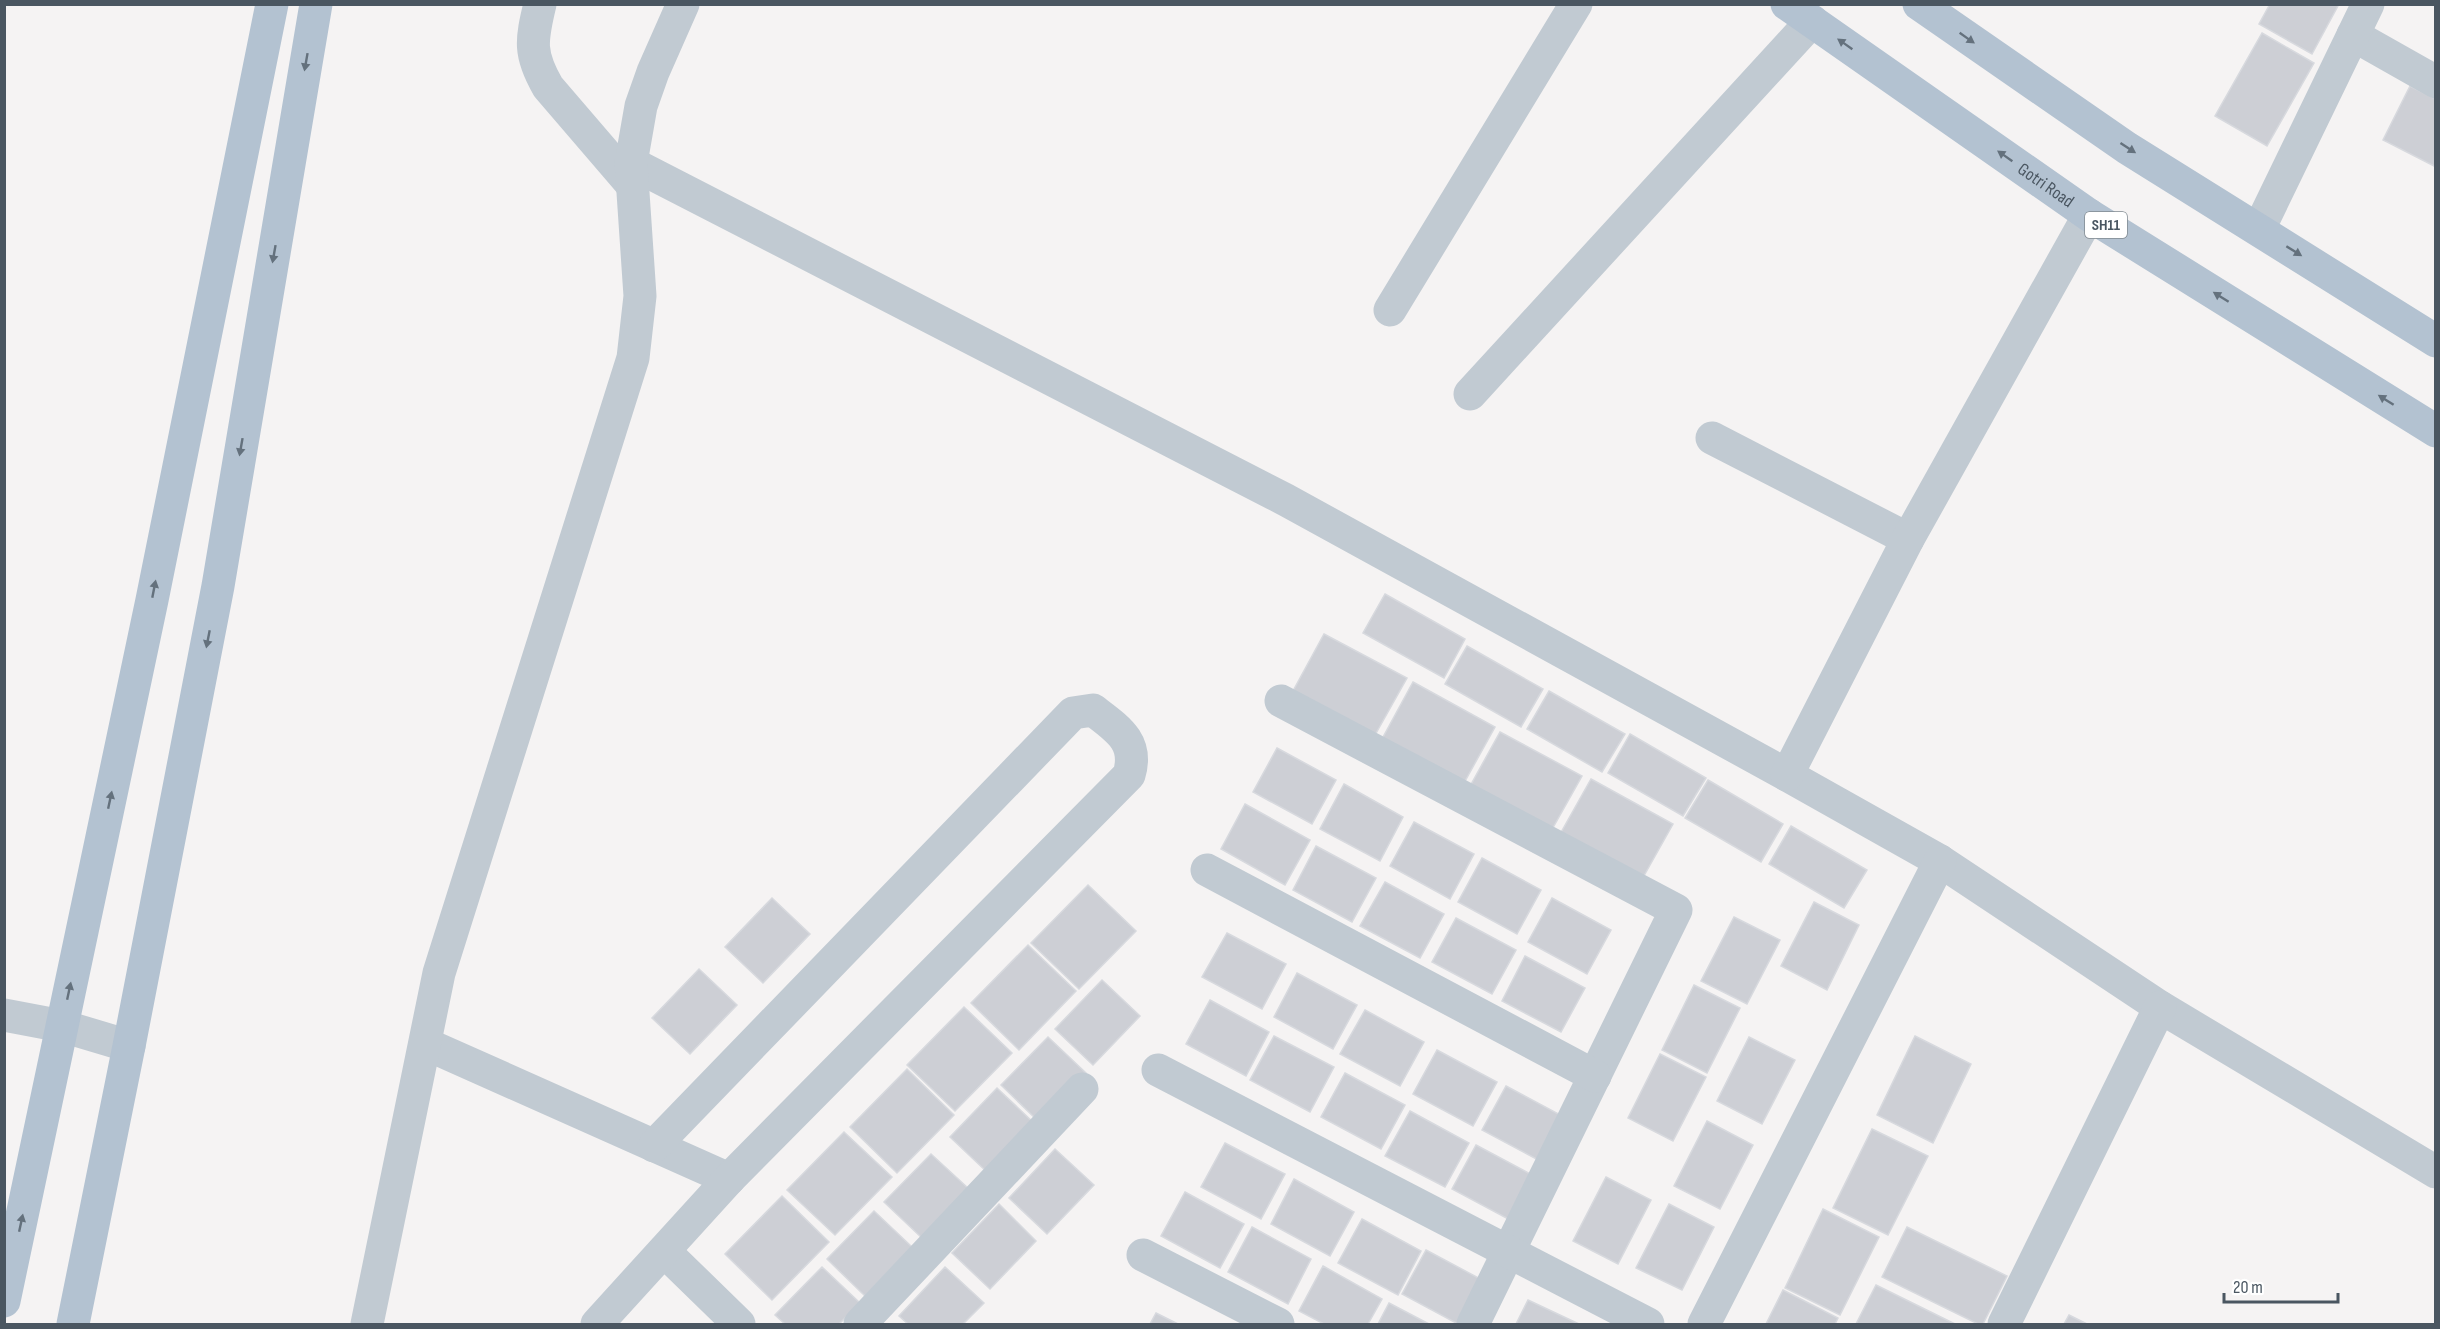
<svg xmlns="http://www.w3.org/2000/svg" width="2440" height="1329" viewBox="0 0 2440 1329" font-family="'Sofia Sans Condensed',sans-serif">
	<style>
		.building { fill: #cdcfd5; stroke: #d7d9de; stroke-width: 1.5 }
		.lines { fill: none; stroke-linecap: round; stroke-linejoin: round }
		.minor { stroke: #c1cad2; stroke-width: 33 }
		.major { stroke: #b3c2d1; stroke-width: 33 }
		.oneway { fill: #64717d }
		.labels { text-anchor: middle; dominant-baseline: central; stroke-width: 6; stroke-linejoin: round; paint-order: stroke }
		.shield { fill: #fff; stroke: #808990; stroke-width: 1.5 }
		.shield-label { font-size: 16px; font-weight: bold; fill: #4a5661 }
		.street-label { font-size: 18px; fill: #4a5661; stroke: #fff }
	</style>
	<rect width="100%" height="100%" fill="#f5f3f3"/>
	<g class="building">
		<polygon points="2270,4 2339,4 2312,54 2259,24"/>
		<polygon points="2262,33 2314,63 2267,146 2215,116"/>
		<polygon points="2410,86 2436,99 2436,167 2383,140"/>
		<polygon points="1385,594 1465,639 1444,678 1363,633"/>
		<polygon points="1324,634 1407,678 1375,735 1293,691"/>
		<polygon points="1467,646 1543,689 1521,727 1445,684"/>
		<polygon points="1413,682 1495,727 1464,783 1382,739"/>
		<polygon points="1549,691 1625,734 1602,772 1527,729"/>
		<polygon points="1500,732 1582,776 1550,833 1469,788"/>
		<polygon points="1630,734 1706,778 1683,816 1608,773"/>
		<polygon points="1277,748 1336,780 1312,824 1253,792"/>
		<polygon points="1591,779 1673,824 1641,881 1559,836"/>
		<polygon points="1708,780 1783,824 1761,862 1685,818"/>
		<polygon points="1344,784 1403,817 1380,861 1320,829"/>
		<polygon points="1245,804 1310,840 1285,885 1221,849"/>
		<polygon points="1414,822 1474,854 1450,899 1390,866"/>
		<polygon points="1791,826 1867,870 1844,908 1769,864"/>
		<polygon points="1316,846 1376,878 1352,922 1293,890"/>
		<polygon points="1482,858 1541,890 1517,934 1458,902"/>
		<polygon points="1385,882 1444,914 1420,958 1360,926"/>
		<polygon points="1088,885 1136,931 1079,989 1031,943"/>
		<polygon points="772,898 810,934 763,983 725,947"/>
		<polygon points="1552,898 1611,930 1587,974 1528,942"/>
		<polygon points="1814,902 1859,925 1827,990 1781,966"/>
		<polygon points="1734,917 1780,940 1747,1004 1701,981"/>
		<polygon points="1456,918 1516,950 1492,994 1432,962"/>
		<polygon points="1227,933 1286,964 1262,1009 1202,977"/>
		<polygon points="1028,945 1076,991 1019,1050 971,1003"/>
		<polygon points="1525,956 1585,988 1561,1032 1502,1001"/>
		<polygon points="699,969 737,1005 690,1054 652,1018"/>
		<polygon points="1297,973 1357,1005 1333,1049 1274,1017"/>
		<polygon points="1102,980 1140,1016 1093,1065 1055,1029"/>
		<polygon points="1694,985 1740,1008 1707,1073 1662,1050"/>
		<polygon points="1210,1000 1269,1032 1246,1076 1186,1044"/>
		<polygon points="964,1007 1012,1053 955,1111 907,1065"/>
		<polygon points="1365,1010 1424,1042 1400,1086 1340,1054"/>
		<polygon points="1274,1036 1334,1067 1310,1112 1250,1080"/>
		<polygon points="1915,1036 1971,1064 1933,1143 1877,1115"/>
		<polygon points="1048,1037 1086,1073 1039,1122 1001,1085"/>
		<polygon points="1749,1037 1795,1060 1762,1124 1717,1101"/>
		<polygon points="1437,1050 1497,1082 1473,1126 1413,1094"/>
		<polygon points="1660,1054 1706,1077 1673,1141 1628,1118"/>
		<polygon points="907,1069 954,1115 897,1173 850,1127"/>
		<polygon points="1345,1073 1405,1105 1381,1149 1321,1117"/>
		<polygon points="1506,1086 1566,1118 1542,1162 1482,1130"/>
		<polygon points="997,1088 1035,1124 988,1173 950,1137"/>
		<polygon points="1410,1111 1469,1143 1445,1187 1385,1156"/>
		<polygon points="1707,1121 1753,1145 1720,1209 1674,1186"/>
		<polygon points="1872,1129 1928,1156 1888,1235 1833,1208"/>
		<polygon points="844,1132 892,1177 835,1235 787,1190"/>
		<polygon points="1225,1143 1285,1174 1261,1219 1201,1187"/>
		<polygon points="1476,1145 1536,1177 1512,1221 1452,1189"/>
		<polygon points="1055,1149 1094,1185 1047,1234 1009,1198"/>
		<polygon points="931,1154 969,1189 923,1239 884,1202"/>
		<polygon points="1606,1177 1651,1200 1618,1264 1573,1241"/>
		<polygon points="1294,1179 1354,1212 1330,1256 1271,1224"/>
		<polygon points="1185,1192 1244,1224 1220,1268 1161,1236"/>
		<polygon points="782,1196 829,1242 772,1300 725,1254"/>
		<polygon points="999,1204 1036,1241 990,1289 952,1253"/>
		<polygon points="1669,1204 1714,1227 1682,1290 1636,1268"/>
		<polygon points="1823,1209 1879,1237 1840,1315 1785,1288"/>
		<polygon points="874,1211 912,1247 865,1296 827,1259"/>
		<polygon points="1362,1219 1421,1251 1398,1295 1338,1263"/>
		<polygon points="1252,1227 1311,1259 1288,1304 1228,1272"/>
		<polygon points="1907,1227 2007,1276 1983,1324 1978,1324 1882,1277"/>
		<polygon points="1426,1250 1486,1282 1458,1324 1402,1294"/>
		<polygon points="1323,1266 1382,1299 1368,1324 1324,1324 1299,1311"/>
		<polygon points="822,1267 860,1303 839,1324 785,1324 775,1315"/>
		<polygon points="945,1267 984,1303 963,1324 908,1324 899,1316"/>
		<polygon points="1876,1285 1955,1324 1856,1324"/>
		<polygon points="1783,1290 1838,1318 1835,1324 1766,1324"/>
		<polygon points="1528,1300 1579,1324 1516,1324"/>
		<polygon points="1389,1303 1429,1324 1378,1324"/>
		<polygon points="1156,1313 1178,1324 1150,1324"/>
		<polygon points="2069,1315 2087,1324 2064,1324"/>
	</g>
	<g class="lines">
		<g class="minor">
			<path d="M540,4C531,41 529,54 548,87L633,186"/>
			<polyline points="2353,35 2436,82"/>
			<polyline points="631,163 1286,500 1787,775 1940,861 2160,1007 2436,1172"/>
			<polyline points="2259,229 2368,4"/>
			<polyline points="1390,310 1576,4"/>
			<polyline points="1470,394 1812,21"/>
			<polyline points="1712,438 1908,539"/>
			<polyline points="1281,701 1676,910 1473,1324"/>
			<polyline points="1787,775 1908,539 2089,215"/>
			<polyline points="1207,870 1595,1076"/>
			<polyline points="4,1015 62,1026 129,1046"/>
			<polyline points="426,1044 729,1179"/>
			<polyline points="1158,1070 1648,1324"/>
			<polyline points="664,1251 739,1324"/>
			<polyline points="1143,1255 1278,1324"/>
			<polyline points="367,1324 439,973 633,358 640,296 631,163 641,106 653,72 683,4"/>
			<path d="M597,1324L729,1179L1129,775C1139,742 1118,729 1093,710L1073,713L654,1146"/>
			<polyline points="860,1324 1082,1089"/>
			<polyline points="1704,1324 1940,861"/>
			<polyline points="2004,1324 2160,1007"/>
		</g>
		<g class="major">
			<path id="s1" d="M1787,4L2089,215L2436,431"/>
			<polyline points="1919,4 2127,148 2436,341"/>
			<polyline points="4,1301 152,600 272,4"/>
			<polyline points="73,1324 129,1046 218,586 316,4"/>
		</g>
	</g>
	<defs><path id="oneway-solid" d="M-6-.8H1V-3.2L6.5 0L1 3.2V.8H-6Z" transform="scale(1.5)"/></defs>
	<g class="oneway">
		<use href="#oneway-solid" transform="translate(1967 38) rotate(35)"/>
		<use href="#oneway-solid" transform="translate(1845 44) rotate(-145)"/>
		<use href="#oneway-solid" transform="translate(306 62) rotate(100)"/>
		<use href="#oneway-solid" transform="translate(2128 148) rotate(33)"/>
		<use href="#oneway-solid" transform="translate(2005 156) rotate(-145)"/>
		<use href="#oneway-solid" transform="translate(2294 251) rotate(32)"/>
		<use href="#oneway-solid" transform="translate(274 254) rotate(100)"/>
		<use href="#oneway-solid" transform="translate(2221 297) rotate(-148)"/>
		<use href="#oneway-solid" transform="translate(2386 400) rotate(-148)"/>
		<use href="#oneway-solid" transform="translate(241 447) rotate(100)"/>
		<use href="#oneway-solid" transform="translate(154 589) rotate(-79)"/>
		<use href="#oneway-solid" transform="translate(208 639) rotate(101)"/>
		<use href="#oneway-solid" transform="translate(110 800) rotate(-78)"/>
		<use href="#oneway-solid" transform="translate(69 991) rotate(-78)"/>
		<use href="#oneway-solid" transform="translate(21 1223) rotate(-78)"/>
	</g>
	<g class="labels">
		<rect class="shield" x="2085" y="212" width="42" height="26" rx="4.5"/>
		<g class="shield-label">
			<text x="2106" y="225">SH11</text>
		</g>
		<g class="street-label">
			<text stroke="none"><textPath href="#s1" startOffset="316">Gotri Road</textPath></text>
		</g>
	</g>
	<rect width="2440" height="1329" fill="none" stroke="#4a5661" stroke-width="12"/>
	<path d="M2224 1293v9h114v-9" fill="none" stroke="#4a5661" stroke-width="3"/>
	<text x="2233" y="1293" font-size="18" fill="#4a5661" stroke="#ffffff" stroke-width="4.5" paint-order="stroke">20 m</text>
</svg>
